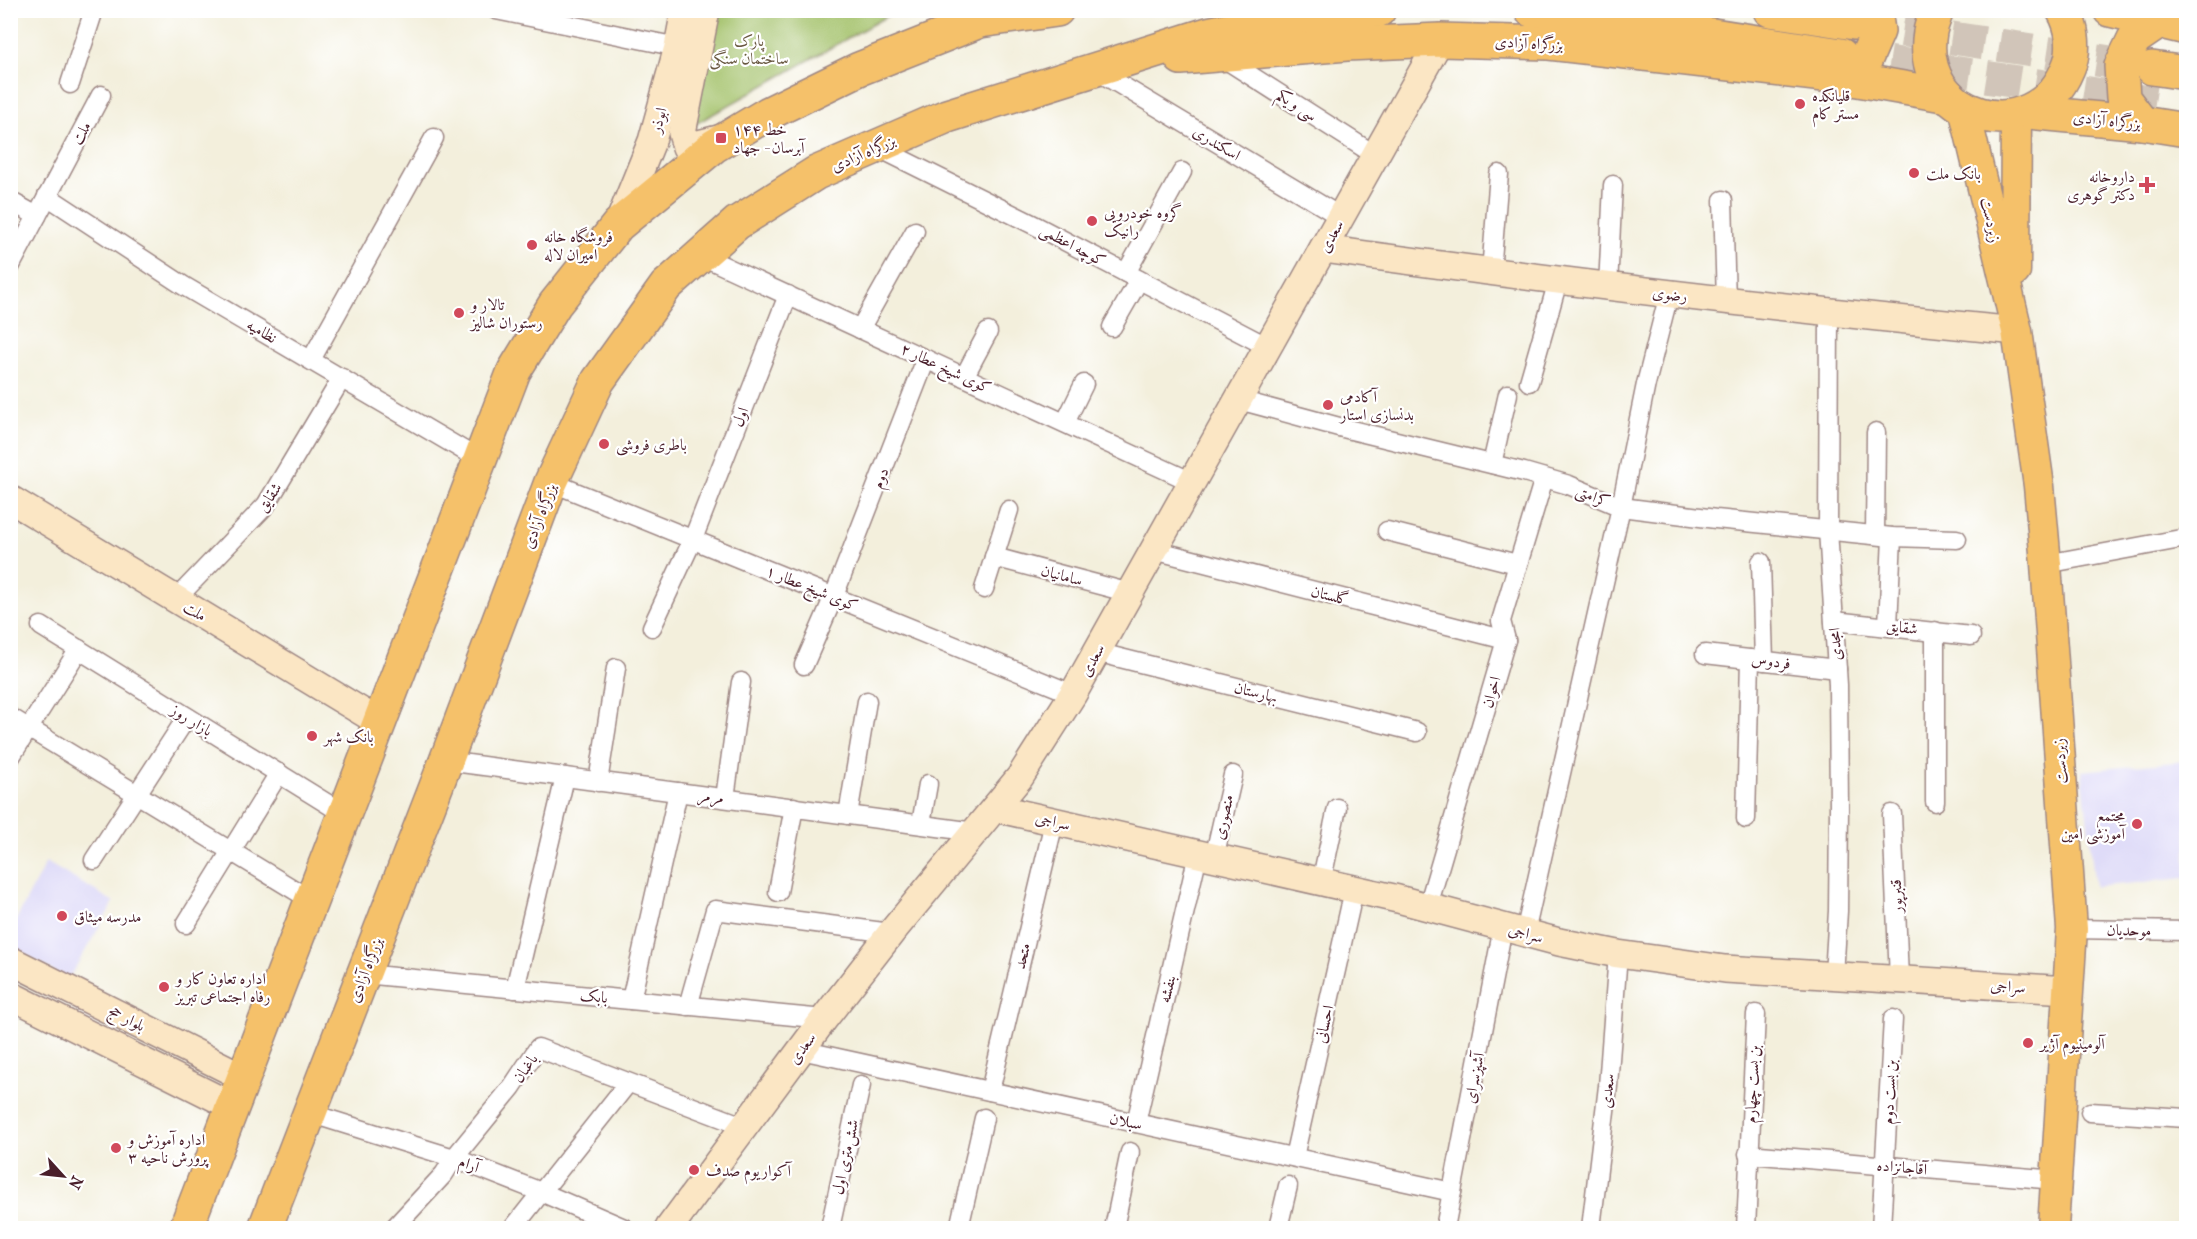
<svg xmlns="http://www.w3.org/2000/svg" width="2197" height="1239" viewBox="0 0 2197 1239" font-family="'IM FELL French Canon',Amiri,serif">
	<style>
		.built { fill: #dad6f7 }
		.green { fill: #a3c169; stroke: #76704a; stroke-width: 1.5 }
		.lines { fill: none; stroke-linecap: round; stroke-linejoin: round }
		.highway-tunnel { stroke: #d1c5b9; stroke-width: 33; stroke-dasharray: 33 16; stroke-linecap: butt }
		.street-casing { stroke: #9e8784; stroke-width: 21 }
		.secondary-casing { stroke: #9e8784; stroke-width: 30 }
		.primary-casing { stroke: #9e8784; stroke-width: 33 }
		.highway-casing { stroke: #9e8784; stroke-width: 36 }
		.street { stroke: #fff; stroke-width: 18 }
		.secondary { stroke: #fbe6c4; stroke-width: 27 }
		.primary { stroke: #f5c16b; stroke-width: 30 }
		.highway { stroke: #f5c16b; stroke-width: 33 }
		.poi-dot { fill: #d1495b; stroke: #fff; stroke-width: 2 }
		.labels { text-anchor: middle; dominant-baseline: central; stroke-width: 4.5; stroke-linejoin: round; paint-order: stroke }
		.park-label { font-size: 16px; fill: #695841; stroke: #fff }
		.street-label { font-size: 16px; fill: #4a1f2b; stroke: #fff }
		.poi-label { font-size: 16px; fill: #4a1f2b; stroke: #fff; text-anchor: start }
	</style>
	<rect width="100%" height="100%" fill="#fff"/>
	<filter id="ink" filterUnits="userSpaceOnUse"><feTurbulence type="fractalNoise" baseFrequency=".0167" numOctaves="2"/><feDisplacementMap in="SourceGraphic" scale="12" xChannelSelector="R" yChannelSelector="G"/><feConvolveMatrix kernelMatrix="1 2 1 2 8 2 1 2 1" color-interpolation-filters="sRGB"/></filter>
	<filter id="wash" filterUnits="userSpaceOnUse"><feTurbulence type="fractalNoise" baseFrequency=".008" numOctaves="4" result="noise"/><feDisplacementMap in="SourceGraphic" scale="24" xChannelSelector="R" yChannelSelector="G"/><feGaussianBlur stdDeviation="1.35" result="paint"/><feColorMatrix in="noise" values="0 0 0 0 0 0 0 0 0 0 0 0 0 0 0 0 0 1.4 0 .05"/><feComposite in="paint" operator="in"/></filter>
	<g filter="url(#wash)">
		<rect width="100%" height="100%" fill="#f3efdc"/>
		<g class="built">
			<polygon points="2186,761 2186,878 2095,887 2082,771"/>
			<polygon points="46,862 114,902 68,980 11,946 11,930"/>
		</g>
		<polygon class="green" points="719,11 896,11 692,126"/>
	</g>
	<g filter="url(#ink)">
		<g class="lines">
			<g class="highway-tunnel">
				<polyline points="1854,23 2150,68"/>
				<polyline points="1841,55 2155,103"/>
			</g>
			<g class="street-casing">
				<g id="street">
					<polyline points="496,10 678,47"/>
					<polyline points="1220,56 1375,155"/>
					<polyline points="1094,69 1341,217"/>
					<polyline points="70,84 94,10"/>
					<polyline points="877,147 1036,226 1268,347"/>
					<polyline points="47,196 184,286 480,460"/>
					<polyline points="1723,200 1726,301"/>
					<polyline points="10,201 37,216"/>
					<polyline points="700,255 1192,482"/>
					<polyline points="10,267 101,95"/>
					<polyline points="1491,272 1499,174"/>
					<polyline points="1126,273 1182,172"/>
					<polyline points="1608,287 1613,185"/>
					<polyline points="1829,313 1828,530 1838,685 1839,809 1838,911 1834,975"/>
					<polyline points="1112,327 1139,280"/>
					<polyline points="860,329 915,231"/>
					<polyline points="311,360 434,138"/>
					<polyline points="964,377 988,332"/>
					<polyline points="1529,382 1558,281"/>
					<polyline points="1239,400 1339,427 1524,472 1569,485 1621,507 1716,519 1892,537 1957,539"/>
					<polyline points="1065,423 1084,384"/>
					<polyline points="1492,464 1508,394"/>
					<polyline points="551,482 1073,694"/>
					<polyline points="1387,531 1517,564"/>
					<polyline points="1875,535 1876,432"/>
					<polyline points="1154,550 1506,640"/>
					<polyline points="994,557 1130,593"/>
					<polyline points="1761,562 1764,661"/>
					<polyline points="2046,564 2186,538"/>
					<polyline points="984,589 1009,510"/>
					<polyline points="176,599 266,505 342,378"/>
					<polyline points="1834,621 1971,636"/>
					<polyline points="41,626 344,814"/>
					<polyline points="1888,626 1892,537"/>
					<polyline points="652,627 693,539 788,295"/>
					<polyline points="1935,631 1935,802"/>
					<polyline points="1096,652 1417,732"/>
					<polyline points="1705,654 1837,669"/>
					<polyline points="804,665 834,596 926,359"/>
					<polyline points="10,717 311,900"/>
					<polyline points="10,758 79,649"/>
					<polyline points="446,761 975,832"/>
					<polyline points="598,782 616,668"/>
					<polyline points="725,798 741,682"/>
					<polyline points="1892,814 1899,979"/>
					<polyline points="848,815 867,701"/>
					<polyline points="1746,819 1750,659"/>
					<polyline points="921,824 928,784"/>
					<polyline points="1214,858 1233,775"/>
					<polyline points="94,860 187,717"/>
					<polyline points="1321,883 1337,808"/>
					<polyline points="778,892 794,807"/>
					<polyline points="1428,906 1506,640 1501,621 1544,478"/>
					<polyline points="186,924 279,773"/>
					<polyline points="2072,929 2186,931"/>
					<polyline points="1525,933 1621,507 1646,384 1669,294"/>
					<polyline points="364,974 824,1019"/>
					<polyline points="515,989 565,777"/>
					<polyline points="631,1000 678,792"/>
					<polyline points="688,1006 715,910 891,933"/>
					<polyline points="801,1050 1452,1192"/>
					<polyline points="990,1091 1054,822"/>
					<polyline points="2090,1112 2186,1118"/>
					<polyline points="309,1113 454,1158 541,1192 624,1228"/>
					<polyline points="1136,1123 1198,854"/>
					<polyline points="1748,1154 2056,1180"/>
					<polyline points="1294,1157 1354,890"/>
					<polyline points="394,1228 444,1174 454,1158 512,1087 538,1048 743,1126"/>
					<polyline points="513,1228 628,1083"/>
					<polyline points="830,1228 861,1085"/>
					<polyline points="959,1228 984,1118"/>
					<polyline points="1114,1228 1130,1152"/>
					<polyline points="1278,1228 1288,1186"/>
					<polyline points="1445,1228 1503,927"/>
					<polyline points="1591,1228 1608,1086 1618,954"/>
					<polyline points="1746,1228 1756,1014"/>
					<polyline points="1881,1228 1893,1019"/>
				</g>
			</g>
			<g class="secondary-casing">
				<g id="secondary">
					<polyline points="706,10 682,133 686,147 722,138"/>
					<polyline points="618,225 652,141 678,47 685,10"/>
					<path d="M1323,249C1554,281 1785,309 2017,331"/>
					<polyline points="10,499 379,722"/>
					<polyline points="995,808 1398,899 1559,942 1618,954 1725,969 2068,990"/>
					<polyline points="10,960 243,1077"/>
					<polyline points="10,995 232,1106"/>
					<polyline points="669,1228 824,1019 891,933 1020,777 1073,694 1440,40"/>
				</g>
			</g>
			<g class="primary-casing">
				<g id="primary">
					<polyline points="1964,108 2017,331 2039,486 2046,564 2072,929 2053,1228"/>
					<polyline points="2015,271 2016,116"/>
				</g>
			</g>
			<g class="highway-casing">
				<g id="highway">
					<polyline points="1531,10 1578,14 1841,55"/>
					<polyline points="1770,10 1854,23"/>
					<path d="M1937,10C1935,17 1931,25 1930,32C1915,118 2033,153 2068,68C2076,50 2073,27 2063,10"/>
					<polyline points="2110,10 2186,28"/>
					<polyline points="1181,58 1347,44 1440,40 1549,43 1841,77 1949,96"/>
					<polyline points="2152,68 2186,73"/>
					<polyline points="1841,77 1865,61 1878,31 1875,10"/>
					<polyline points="2028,112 2142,123 2186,130"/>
					<polyline points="2142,123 2123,98 2121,66 2134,39 2159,22"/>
					<polyline points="186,1228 514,371 555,304 618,225 714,146 769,113 859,69 980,21 1057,10"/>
					<polyline points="265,1228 446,761 551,482 598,381 666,286 737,223 816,173 947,116 1208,34 1290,17 1379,10"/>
				</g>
			</g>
			<use href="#street" class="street"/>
			<use href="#secondary" class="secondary"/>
			<use href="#primary" class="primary"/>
			<use href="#highway" class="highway"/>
		</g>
	</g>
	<g class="poi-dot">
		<circle cx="1800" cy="104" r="6"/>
		<rect x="715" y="132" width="12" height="12" rx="3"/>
		<circle cx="1914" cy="173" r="6"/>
		<path d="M2144 176h6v6h6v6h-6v6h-6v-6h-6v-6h6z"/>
		<circle cx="1092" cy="221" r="6"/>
		<circle cx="532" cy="245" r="6"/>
		<circle cx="459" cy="313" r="6"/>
		<circle cx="1328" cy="405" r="6"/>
		<circle cx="604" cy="444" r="6"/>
		<circle cx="312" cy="736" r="6"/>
		<circle cx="2137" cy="824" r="6"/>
		<circle cx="62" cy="916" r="6"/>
		<circle cx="164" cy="987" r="6"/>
		<circle cx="2028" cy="1043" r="6"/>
		<circle cx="116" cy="1148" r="6"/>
		<circle cx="694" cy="1170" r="6"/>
	</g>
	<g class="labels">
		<g class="park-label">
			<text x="749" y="40">پارک<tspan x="749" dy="18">ساختمان سنگی</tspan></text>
		</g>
		<g class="street-label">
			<text transform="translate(1529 43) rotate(3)">بزرگراه آزادی</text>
			<text transform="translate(1297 105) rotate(33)">سی و یکم</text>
			<text transform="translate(658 120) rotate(-75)">ابوذر</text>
			<text transform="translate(2107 120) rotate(6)">بزرگراه آزادی</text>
			<text transform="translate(81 133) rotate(-62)">ملت</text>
			<text transform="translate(1217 143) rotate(31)">اسکندری</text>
			<text transform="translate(863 153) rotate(-24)">بزرگراه آزادی</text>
			<text transform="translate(1991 220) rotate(78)">زبردست</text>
			<text transform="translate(1331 236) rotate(-61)">سعدی</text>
			<text transform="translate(1073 245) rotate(28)">کوچه اعظمی</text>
			<text transform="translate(1670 294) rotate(7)">رضوی</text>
			<text transform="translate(262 331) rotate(30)">نظامیه</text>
			<text transform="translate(946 368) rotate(25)">کوی شیخ عطار ۲</text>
			<text transform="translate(740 417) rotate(-69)">اول</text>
			<text transform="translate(880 478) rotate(-69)">دوم</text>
			<text transform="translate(1593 496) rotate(23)">کرامتی</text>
			<text transform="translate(269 497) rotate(-55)">شقایق</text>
			<text transform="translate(539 516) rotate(-69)">بزرگراه آزادی</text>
			<text transform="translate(1062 575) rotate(15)">سامانیان</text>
			<text transform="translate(812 588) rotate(22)">کوی شیخ عطار ۱</text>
			<text transform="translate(1330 595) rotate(14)">گلستان</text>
			<text transform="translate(195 611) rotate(31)">ملت</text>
			<text transform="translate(1902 627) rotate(7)">شقایق</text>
			<text transform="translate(1835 644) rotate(-93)">امجدی</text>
			<text transform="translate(1092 660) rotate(-61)">سعدی</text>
			<text transform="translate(1771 661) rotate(7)">فردوس</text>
			<text transform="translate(1256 692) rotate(14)">بهارستان</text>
			<text transform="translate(1491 692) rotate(-74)">اخوان</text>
			<text transform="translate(192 720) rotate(32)">بازار روز</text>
			<text transform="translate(2060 761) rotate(-94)">زبردست</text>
			<text transform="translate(711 796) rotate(7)">مرمر</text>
			<text transform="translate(1223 817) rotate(-77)">منصوری</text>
			<text transform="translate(1053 821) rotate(13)">سراجی</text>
			<text transform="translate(1896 896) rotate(-92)">قنبرپور</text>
			<text transform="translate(2129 930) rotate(1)">موحدیان</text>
			<text transform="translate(1526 933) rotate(15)">سراجی</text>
			<text transform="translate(1022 956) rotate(-77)">متحد</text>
			<text transform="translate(365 970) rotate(-69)">بزرگراه آزادی</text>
			<text transform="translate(2008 986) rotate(4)">سراجی</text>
			<text transform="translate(1167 989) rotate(-77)">بنفشه</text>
			<text transform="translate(594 996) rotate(6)">بابک</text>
			<text transform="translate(127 1018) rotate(27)">بلوار حج</text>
			<text transform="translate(1324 1024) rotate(-77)">احسانی</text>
			<text transform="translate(802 1048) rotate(-53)">سعدی</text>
			<text transform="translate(525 1068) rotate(-55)">باغبان</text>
			<text transform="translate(1474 1078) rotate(-79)">آشپزسرای</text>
			<text transform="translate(1752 1084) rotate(-87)">بن بست چهارم</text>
			<text transform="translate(1607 1091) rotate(-84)">سعدی</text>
			<text transform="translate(1889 1092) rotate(-87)">بن بست دوم</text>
			<text transform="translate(1126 1121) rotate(12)">سبلان</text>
			<text transform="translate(845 1157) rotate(-78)">شش‌متری اول</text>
			<text transform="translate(469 1164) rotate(21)">آرام</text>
			<text transform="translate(1902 1167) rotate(5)">آقاجانزاده</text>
		</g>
		<g class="poi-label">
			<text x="1812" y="95">قلیانکده<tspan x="1812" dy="18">مستر کام</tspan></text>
			<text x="733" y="129">خط ۱۴۴<tspan x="733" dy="18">آبرسان - جهاد</tspan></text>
			<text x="1926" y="173">بانک ملت</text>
			<text x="2135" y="176" text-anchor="end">داروخانه<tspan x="2135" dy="18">دکتر گوهری</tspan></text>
			<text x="1104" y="212">گروه خودرویی<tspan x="1104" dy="18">رانیک</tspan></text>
			<text x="544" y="236">فروشگاه خانه<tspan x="544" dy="18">امیران لاله</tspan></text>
			<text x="471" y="304">تالار و<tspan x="471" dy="18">رستوران شالیز</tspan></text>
			<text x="1340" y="396">آکادمی<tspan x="1340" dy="18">بدنسازی استار</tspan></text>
			<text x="616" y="444">باطری فروشی</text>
			<text x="324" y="736">بانک شهر</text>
			<text x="2125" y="815" text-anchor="end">مجتمع<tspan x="2125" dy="18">آموزشی امین</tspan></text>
			<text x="74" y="916">مدرسه میثاق</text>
			<text x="176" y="978">اداره تعاون کار و<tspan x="176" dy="18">رفاه اجتماعی تبریز</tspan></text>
			<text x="2040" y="1043">آلومینیوم آژیر</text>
			<text x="128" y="1139">اداره آموزش و<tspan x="128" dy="18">پرورش ناحیه ۳</tspan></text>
			<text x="706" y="1170">آکواریوم صدف</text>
		</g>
	</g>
	<rect width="2197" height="1239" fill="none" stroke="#fff" stroke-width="36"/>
	<g transform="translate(63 1176) rotate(117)" stroke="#ffffff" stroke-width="4.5" paint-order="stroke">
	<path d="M0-4.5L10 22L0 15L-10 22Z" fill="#4a1f2b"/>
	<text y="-9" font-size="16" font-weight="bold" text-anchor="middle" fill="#4a1f2b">N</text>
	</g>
</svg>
